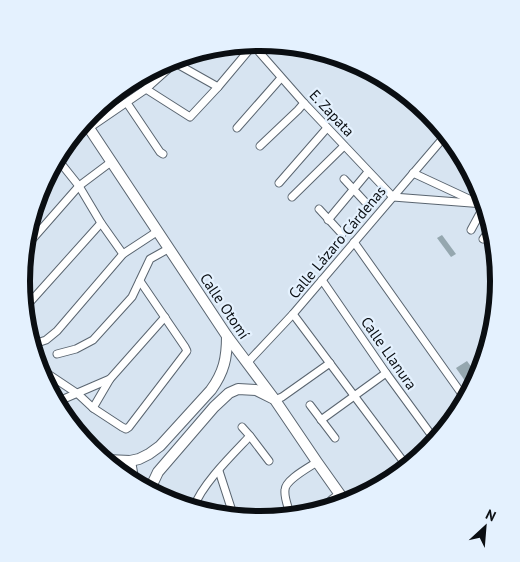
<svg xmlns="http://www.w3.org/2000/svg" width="520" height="562" viewBox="0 0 520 562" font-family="'PT Sans',sans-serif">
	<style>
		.building { fill: #95a7af }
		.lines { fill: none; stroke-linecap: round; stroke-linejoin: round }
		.street-casing { stroke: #5a6570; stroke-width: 9 }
		.secondary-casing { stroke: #5a6570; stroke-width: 12 }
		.street { stroke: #fff; stroke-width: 7 }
		.secondary { stroke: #fff; stroke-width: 10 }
		.labels { text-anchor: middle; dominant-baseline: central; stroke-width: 4.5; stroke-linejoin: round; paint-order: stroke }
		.street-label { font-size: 15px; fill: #0a0e12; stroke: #e4f1fe }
		.rim { fill: none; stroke: #0a0e12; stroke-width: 6 }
	</style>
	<rect width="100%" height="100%" fill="#d7e4f1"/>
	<g class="building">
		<polygon points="442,235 456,254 451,257 437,238"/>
		<polygon points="467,361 478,376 470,388 456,368"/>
	</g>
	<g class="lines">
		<g class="street-casing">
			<g id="street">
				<polyline points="253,45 304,103 393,197 484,204"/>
				<polyline points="170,60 218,87"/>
				<polyline points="140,80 150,85"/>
				<polyline points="146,89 190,117 218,87 255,43"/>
				<polyline points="127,103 160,152 163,154"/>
				<polyline points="89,128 146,89 175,63"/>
				<polyline points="237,128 281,78"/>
				<polyline points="260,146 298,110 304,103"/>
				<polyline points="59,161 79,186 101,223 123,254"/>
				<polyline points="413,173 484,206 471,230"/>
				<polyline points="344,179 367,204"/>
				<polyline points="279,183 327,128"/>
				<polyline points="292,197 344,146"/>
				<polyline points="319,209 342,234"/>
				<polyline points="328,220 368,172"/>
				<polyline points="483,239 489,231"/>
				<polyline points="354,242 464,397"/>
				<polyline points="29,243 79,186 111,162"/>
				<polyline points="322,280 386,373 435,440"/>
				<polyline points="26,304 31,301 101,223"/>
				<polyline points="293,314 406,465"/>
				<polyline points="34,344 46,340 57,331 123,254 158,231"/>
				<polyline points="57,354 76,349 93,340 132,297 150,259 168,249"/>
				<polyline points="247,363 293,314 445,136"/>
				<polyline points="39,368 78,394 93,408 122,427 126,429 129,427 187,351 185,347 140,281"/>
				<polyline points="275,400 282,397 330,363"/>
				<polyline points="59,401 110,379 165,317"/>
				<polyline points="310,405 335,438"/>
				<polyline points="93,408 110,379"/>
				<polyline points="321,420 386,373"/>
				<polyline points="242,427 250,436 269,461"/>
				<polyline points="219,471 233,514"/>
				<path d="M328,506C329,500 335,497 340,494"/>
				<path d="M194,507C202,484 233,454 250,436"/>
				<path d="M290,514C288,506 284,498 285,490C285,480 308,468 317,462"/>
			</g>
		</g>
		<g class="secondary-casing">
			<g id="secondary">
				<polyline points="342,59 364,69"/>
				<polyline points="85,122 227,336 275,400 317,462 346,503"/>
				<path d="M107,460L130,461L139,459L149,454L160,446L211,390C224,372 227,358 227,336"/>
				<polyline points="130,461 133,478"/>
				<polyline points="150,489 158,472 214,407 229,393 238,389 256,390 272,398"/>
			</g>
		</g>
		<use href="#street" class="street"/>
		<use href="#secondary" class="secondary"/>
	</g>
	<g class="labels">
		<g class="street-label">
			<text transform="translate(332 113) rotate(47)">E. Zapata</text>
			<text transform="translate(337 242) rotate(-50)">Calle Lázaro Cárdenas</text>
			<text transform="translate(225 306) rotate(56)">Calle Otomí</text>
			<text transform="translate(389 353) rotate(55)">Calle Llanura</text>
		</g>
	</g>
	<path d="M0 0H520V562H0ZM30 281a230 230 0 1 1 460 0a230 230 0 1 1-460 0Z" fill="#e4f1fe" fill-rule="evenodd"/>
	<path class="rim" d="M30 281a230 230 0 1 1 460 0a230 230 0 1 1-460 0Z"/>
	<g transform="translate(485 527) rotate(26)" stroke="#e4f1fe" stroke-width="4" paint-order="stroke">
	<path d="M0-4L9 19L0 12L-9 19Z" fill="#0a0e12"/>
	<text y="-8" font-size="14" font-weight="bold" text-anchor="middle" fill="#0a0e12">N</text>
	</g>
</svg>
